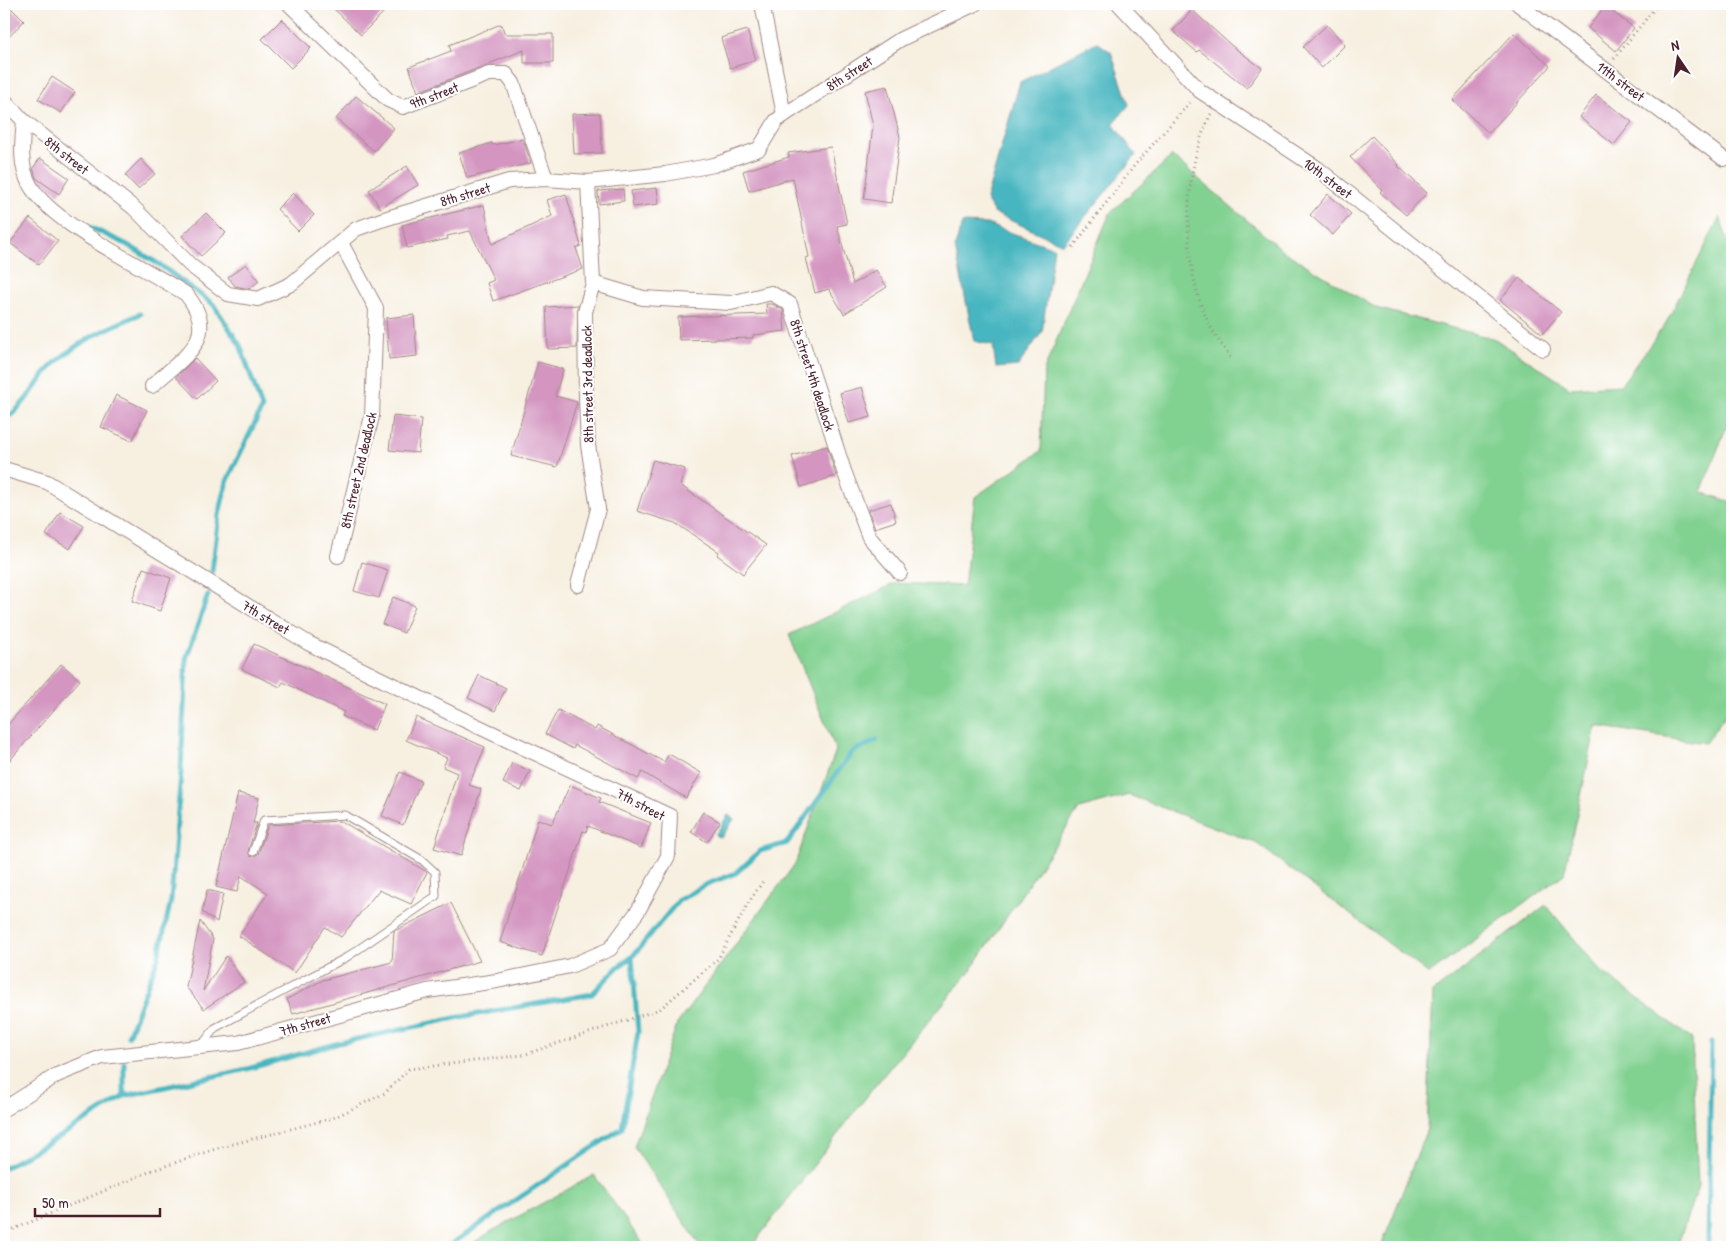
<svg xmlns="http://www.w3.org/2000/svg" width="1736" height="1251" viewBox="0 0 1736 1251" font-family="'Patrick Hand',sans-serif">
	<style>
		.green { fill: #81d191; stroke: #66785e }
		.water { fill: #47b6c0; stroke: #486a76 }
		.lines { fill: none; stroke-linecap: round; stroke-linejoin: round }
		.stream { stroke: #47b6c0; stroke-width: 5 }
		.building { fill: #d496c1 }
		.lane-casing { stroke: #a08886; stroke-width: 9 }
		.street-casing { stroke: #a08886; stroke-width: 16 }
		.path { stroke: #a08886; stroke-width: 3; stroke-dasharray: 1 4; stroke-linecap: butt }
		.lane { stroke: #fff; stroke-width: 7 }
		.street { stroke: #fff; stroke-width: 14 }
		.labels { text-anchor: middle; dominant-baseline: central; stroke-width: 4; stroke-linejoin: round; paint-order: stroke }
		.street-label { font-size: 14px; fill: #4a1f2b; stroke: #fff }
	</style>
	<rect width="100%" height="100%" fill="#fff"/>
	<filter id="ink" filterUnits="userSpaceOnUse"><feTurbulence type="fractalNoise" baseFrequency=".02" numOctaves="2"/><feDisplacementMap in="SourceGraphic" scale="10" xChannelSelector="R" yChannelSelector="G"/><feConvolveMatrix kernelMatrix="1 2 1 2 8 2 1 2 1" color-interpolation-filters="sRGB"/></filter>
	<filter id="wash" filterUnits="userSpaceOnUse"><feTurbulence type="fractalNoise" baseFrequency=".0096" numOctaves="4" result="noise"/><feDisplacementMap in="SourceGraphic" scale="20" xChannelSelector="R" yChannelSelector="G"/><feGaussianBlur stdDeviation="1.12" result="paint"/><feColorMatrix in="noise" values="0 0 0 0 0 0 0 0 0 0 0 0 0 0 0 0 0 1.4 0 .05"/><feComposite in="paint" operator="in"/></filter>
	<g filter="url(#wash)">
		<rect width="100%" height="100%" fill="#f7f0e1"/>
		<g class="green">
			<polygon points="1172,156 1283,251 1376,308 1495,339 1570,388 1621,385 1666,323 1720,217 1732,254 1732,413 1701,492 1732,502 1732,706 1705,743 1596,726 1564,874 1429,974 1256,843 1129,795 1079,809 971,970 874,1087 751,1247 701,1247 634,1147 677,1024 795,864 836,750 789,635 895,583 964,586 975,497 1041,451 1044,370 1110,213"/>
			<polygon points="1546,905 1600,970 1692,1039 1698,1186 1677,1247 1381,1247 1427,1129 1433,992"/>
			<polygon points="594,1175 645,1247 467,1247 490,1232"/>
		</g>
		<g class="water">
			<polygon points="1097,42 1111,52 1129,105 1113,124 1136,155 1063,244 994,213 986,199 1020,82"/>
			<polygon points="962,223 987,224 1054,248 1042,332 1018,366 996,368 993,345 974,341 955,247"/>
			<polygon points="728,815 734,819 721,838 715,835"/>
		</g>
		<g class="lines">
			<g class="stream">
				<polyline points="81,223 126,244 160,265 213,304 240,345 262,408 227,481 219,515 212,571"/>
				<path d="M4,420C24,407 34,386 50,368C75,342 108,328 140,314"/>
				<polyline points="128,1036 158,958 171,900 181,772 186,659 208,595"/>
				<polyline points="124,1096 124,1063"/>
				<polyline points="4,1168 64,1134 124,1096 247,1069 339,1043 455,1018 592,994 618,967 632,957 679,900 707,884 736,873 760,851 787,843 852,752 877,740"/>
				<polyline points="447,1247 622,1128 638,1032 632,957"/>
				<polyline points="1708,1247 1711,1043"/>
			</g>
		</g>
		<g id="blocks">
			<g class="building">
				<polygon points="4,4 7,4 24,21 4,42"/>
				<polygon points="329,4 374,4 383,13 361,35"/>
				<polygon points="1605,6 1634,28 1616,51 1588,28"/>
				<polygon points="1192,10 1232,46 1262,68 1247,88 1199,50 1197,52 1173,31"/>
				<polygon points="282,19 311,48 291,68 262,39"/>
				<polygon points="501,24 505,34 553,34 553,63 524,63 524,50 418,92 409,67 451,51 449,45"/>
				<polygon points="1327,25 1345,45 1322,68 1303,47"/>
				<polygon points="747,30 756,60 730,68 721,38"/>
				<polygon points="1514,33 1550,66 1489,133 1452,100"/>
				<polygon points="52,77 75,92 61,113 38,99"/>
				<polygon points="887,86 900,137 891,203 864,199 873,126 865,91"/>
				<polygon points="1596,95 1632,122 1614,145 1579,117"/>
				<polygon points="356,96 394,128 374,151 336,119"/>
				<polygon points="600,113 602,153 574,154 572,114"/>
				<polygon points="1372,136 1399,165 1398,166 1427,193 1406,215 1380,192 1382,190 1350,157"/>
				<polygon points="523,139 531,163 467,178 459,153 492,143 493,145"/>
				<polygon points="831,147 847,224 837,226 853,284 876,270 887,287 844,314 829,289 815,293 806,258 809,257 793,178 749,191 743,171 789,157 788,153"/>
				<polygon points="40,158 69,178 59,194 36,178 33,168"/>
				<polygon points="141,159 155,174 138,189 125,175"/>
				<polygon points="407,166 418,185 380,208 369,190"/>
				<polygon points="657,188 659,204 633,207 631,191"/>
				<polygon points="623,189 624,201 599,204 598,191"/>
				<polygon points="293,193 314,215 298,231 277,209"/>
				<polygon points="566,194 581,246 576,248 583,269 493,301 487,283 494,280 470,231 447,236 448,239 407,248 402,225 484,205 492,244 552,216 547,200"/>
				<polygon points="1328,194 1351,214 1333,235 1310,215"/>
				<polygon points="206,213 226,233 201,256 182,236"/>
				<polygon points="30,218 58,241 39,265 10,243"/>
				<polygon points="246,264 259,281 249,289 235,286 228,277"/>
				<polygon points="1519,278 1561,312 1542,334 1500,300"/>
				<polygon points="766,304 772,304 783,310 785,331 753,335 753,338 679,340 678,317 767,314"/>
				<polygon points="578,305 577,348 548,349 546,307"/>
				<polygon points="414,315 417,356 389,359 386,318"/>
				<polygon points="195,358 216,381 197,399 176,377"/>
				<polygon points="538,362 563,369 555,396 577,402 557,467 511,456"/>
				<polygon points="862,387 871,417 849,423 840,393"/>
				<polygon points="116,395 147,410 132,441 101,427"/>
				<polygon points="393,416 421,419 418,453 389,450"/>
				<polygon points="827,446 836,476 801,487 792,456"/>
				<polygon points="653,460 685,469 680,485 766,545 743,574 717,555 719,552 675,523 637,511"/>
				<polygon points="891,503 896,521 875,528 868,510"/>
				<polygon points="60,512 84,526 70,549 46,535"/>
				<polygon points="362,562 388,570 379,598 354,591"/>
				<polygon points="143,568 171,578 160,611 132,601"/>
				<polygon points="393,597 415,606 404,633 382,624"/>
				<polygon points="254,644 385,704 374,730 342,716 344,712 283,682 280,687 242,669"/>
				<polygon points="61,664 80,680 4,767 4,729"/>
				<polygon points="479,675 506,688 495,711 468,698"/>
				<polygon points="558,710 595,730 597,726 664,762 669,754 701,773 686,798 642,772 638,779 575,745 573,749 545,734"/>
				<polygon points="416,717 485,747 469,785 481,789 461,856 434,848 457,773 443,767 447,758 406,740"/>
				<polygon points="512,763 530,771 521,791 503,783"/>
				<polygon points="400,772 421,781 403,825 382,816"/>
				<polygon points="570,785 601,798 599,802 651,823 641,848 588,826 586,832 583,831 542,956 500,942 538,819 552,824"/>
				<polygon points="238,793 259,798 253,823 257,823 248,851 251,857 258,854 268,825 341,821 427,872 411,904 379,890 341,937 325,927 295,973 239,936 268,893 241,876 237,892 216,887"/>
				<polygon points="703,812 720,822 707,842 691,832"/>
				<polygon points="207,890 223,894 217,922 202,912"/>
				<polygon points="451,903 480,961 293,1014 287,999 323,980 392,962 394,931"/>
				<polygon points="200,921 213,939 203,991 226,956 244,982 204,1009 186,987"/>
			</g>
		</g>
	</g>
	<g filter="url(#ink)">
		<use href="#blocks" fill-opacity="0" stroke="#a08886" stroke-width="1"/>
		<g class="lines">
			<g class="lane-casing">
				<polyline id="lane" points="201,1046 215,1028 347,957 436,896 435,872 422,860 345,815 264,820 253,852"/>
			</g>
			<g class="street-casing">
				<g id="street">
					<polyline points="289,4 388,100 403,107 489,74 506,74 513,83 546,179"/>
					<polyline points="762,4 784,115"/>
					<polyline points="1119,4 1200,91 1317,168 1543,349"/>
					<polyline points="1518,4 1724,159"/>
					<polyline points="4,100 24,121 134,208 190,265 228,294 258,299 291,284 356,229 381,220 509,181 546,179 588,182 665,174 714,165 759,149 776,121 784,115 901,39 975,4"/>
					<path d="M24,121C22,142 19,166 30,185C51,224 146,268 186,294C222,338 183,357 152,386"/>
					<polyline points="593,283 643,298 731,303 771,293 790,304 844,471 869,537 900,573"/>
					<polyline points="4,469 47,482 308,643 460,718 670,816 668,856 638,911 610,949 570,966 497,981 427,991 238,1043 102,1057 57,1075 4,1109"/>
					<polyline points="338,556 372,416 376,308 341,243"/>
					<polyline points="578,585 598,509 588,445 586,398 585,312 593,283 588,182"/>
				</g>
			</g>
			<g class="path">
				<polyline points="1614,59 1658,4"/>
				<path d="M1211,114C1182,169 1181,264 1207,320C1213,333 1223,346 1231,359"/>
				<polyline points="1073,247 1134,166 1191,101"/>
				<polyline points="4,1231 7,1232 151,1171 218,1148 333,1118 385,1093 409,1069 523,1055 660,1009 718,959 747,905 763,881"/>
			</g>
			<use href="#lane" class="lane"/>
			<use href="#street" class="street"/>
		</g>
	</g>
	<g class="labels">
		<g class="street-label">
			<text transform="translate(849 73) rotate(-33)">8th street</text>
			<text transform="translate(1621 81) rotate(37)">11th street</text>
			<text transform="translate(434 95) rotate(-21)">9th street</text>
			<text transform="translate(67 155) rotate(38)">8th street</text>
			<text transform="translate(1328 178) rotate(37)">10th street</text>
			<text transform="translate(465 194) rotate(-17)">8th street</text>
			<text transform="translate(813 375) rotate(72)">8th street 4th deadlock</text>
			<text transform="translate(587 384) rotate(-91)">8th street 3rd deadlock</text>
			<text transform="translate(358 470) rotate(-77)">8th street 2nd deadlock</text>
			<text transform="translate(266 617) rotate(31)">7th street</text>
			<text transform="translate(641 804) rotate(28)">7th street</text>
			<text transform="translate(305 1024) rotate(-16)">7th street</text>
		</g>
	</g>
	<rect width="1736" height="1251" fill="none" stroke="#fff" stroke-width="20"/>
	<g transform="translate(1678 58) rotate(347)" stroke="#ffffff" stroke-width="4" paint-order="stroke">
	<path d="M0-4L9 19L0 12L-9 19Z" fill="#4a1f2b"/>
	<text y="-8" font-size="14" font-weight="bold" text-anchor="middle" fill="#4a1f2b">N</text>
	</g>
	<path d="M35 1208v8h125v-8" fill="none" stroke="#4a1f2b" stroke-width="2.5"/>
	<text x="42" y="1208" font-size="15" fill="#4a1f2b" stroke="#ffffff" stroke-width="4" paint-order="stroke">50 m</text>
</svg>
